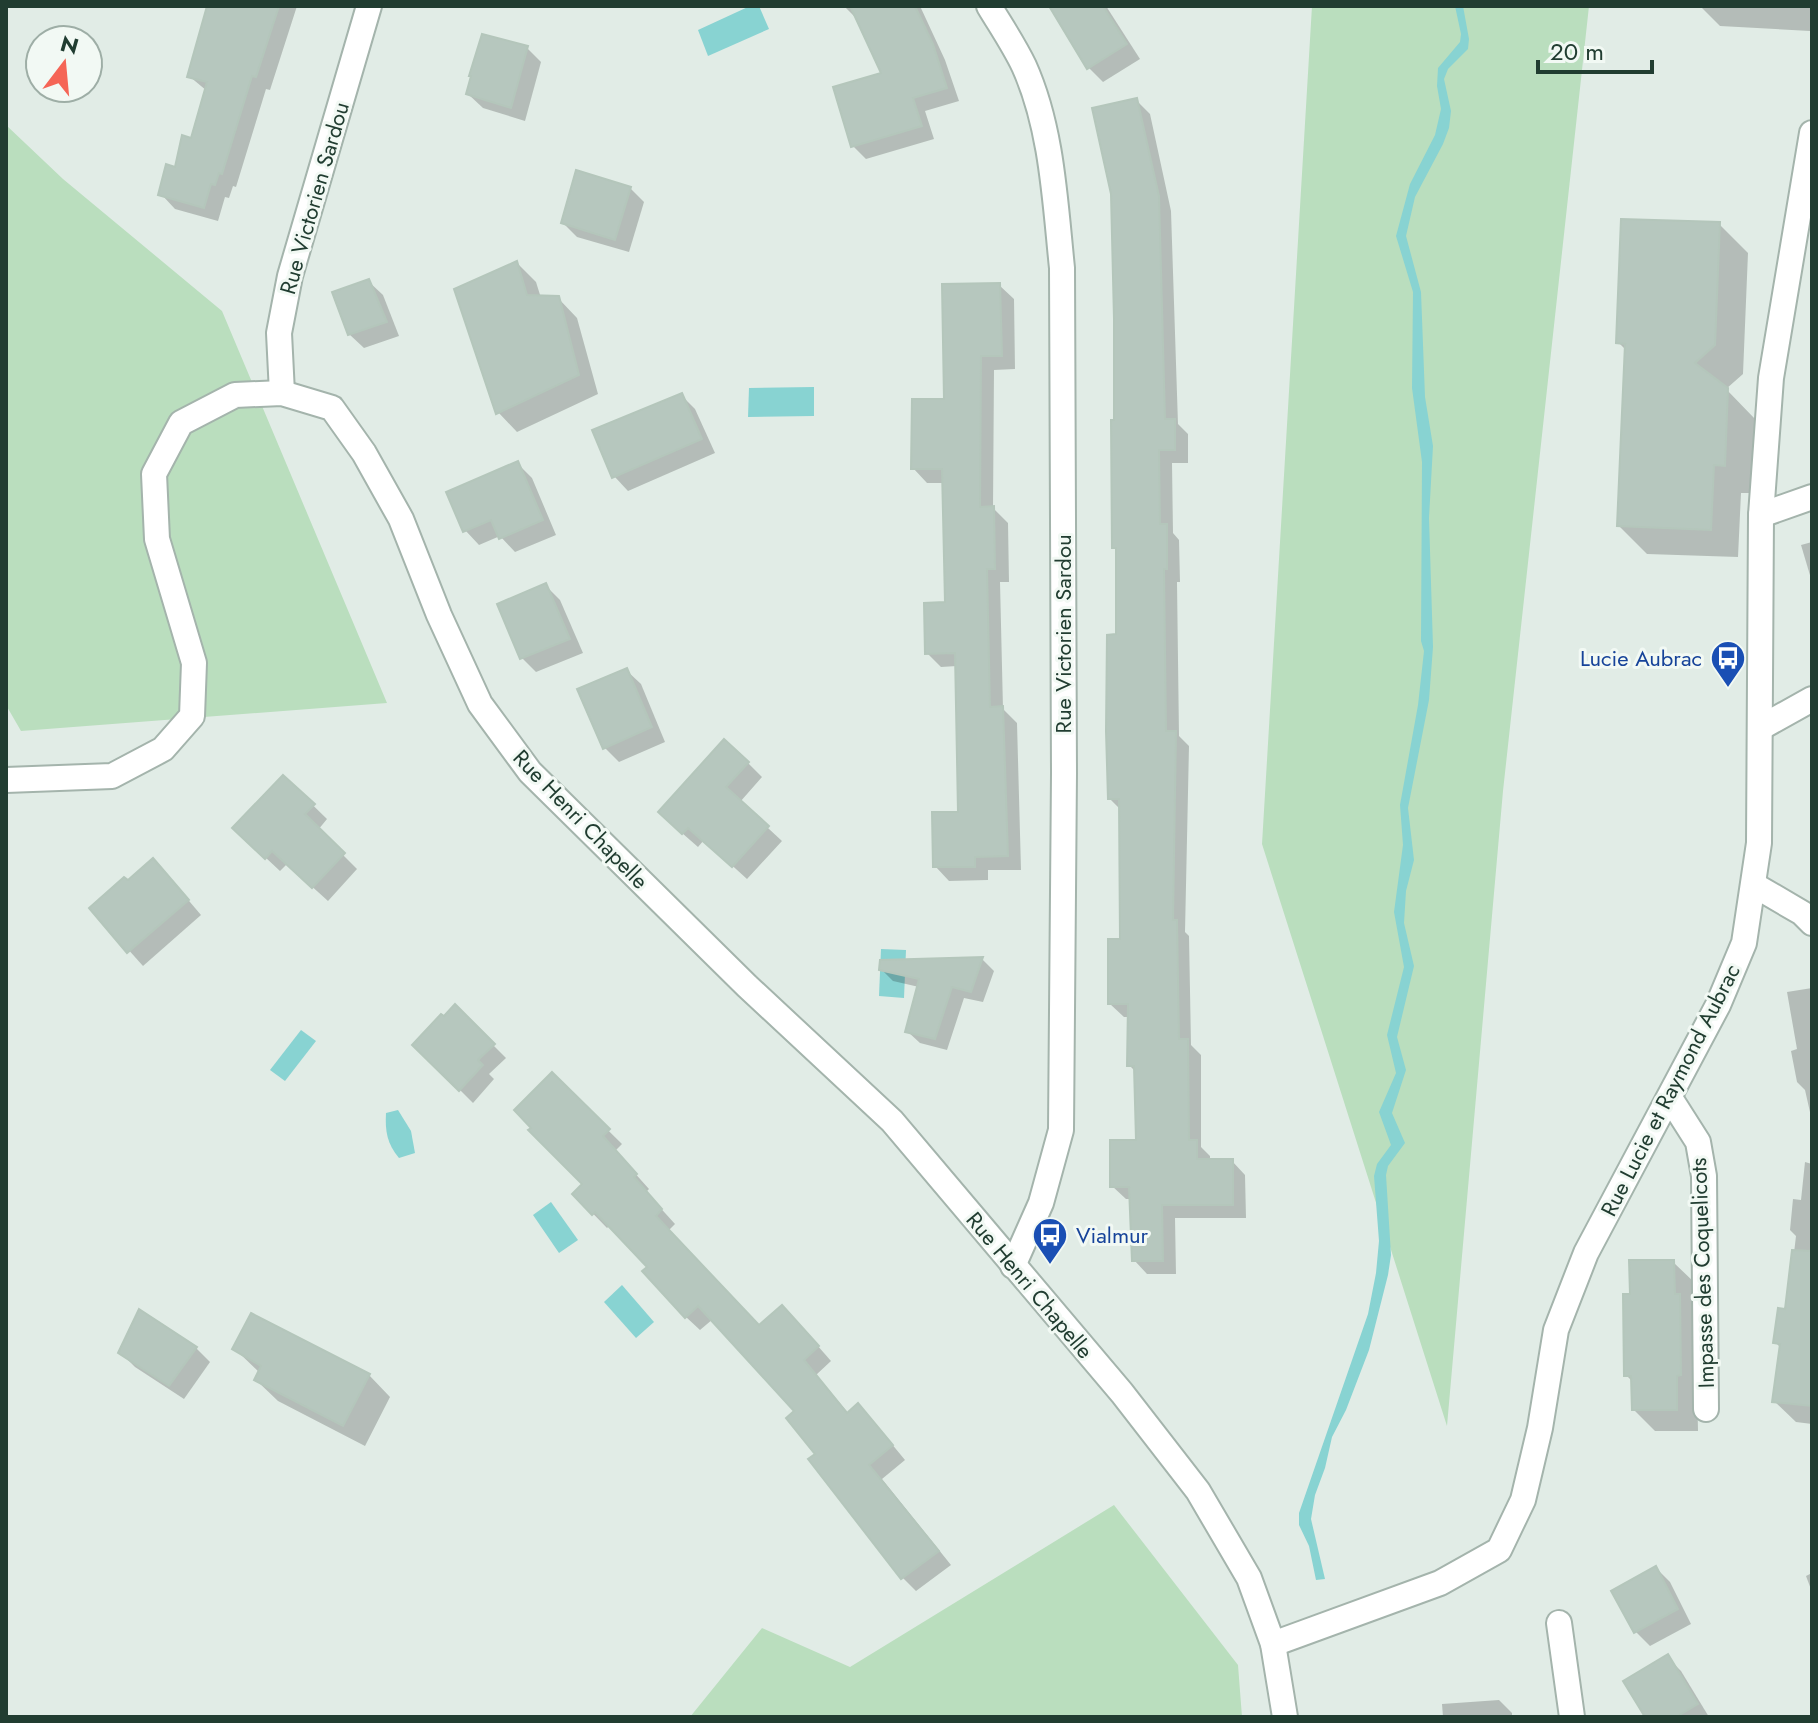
<svg xmlns="http://www.w3.org/2000/svg" width="1818" height="1723" viewBox="0 0 1818 1723" font-family="Jost,sans-serif">
	<style>
		.green { fill: #badebe }
		.water { fill: #88d3d2 }
		.shadow { fill: #0003 }
		.building { fill: #b6c7be; stroke: #b4c6bb; stroke-width: 2 }
		.lines { fill: none; stroke-linecap: round; stroke-linejoin: round }
		.street-casing { stroke: #a4b4ac; stroke-width: 28 }
		.street { stroke: #fff; stroke-width: 24 }
		.labels { text-anchor: middle; dominant-baseline: central; stroke-width: 6; stroke-linejoin: round; paint-order: stroke }
		.street-label { font-size: 22px; fill: #213d31; stroke: #f2f9f4 }
		.transit-label { font-size: 22px; fill: #164399; stroke: #f2f9f4; text-anchor: end }
	</style>
	<rect width="100%" height="100%" fill="#e1ece6"/>
	<g class="green">
		<polygon points="1312,6 1589,6 1503,791 1447,1426 1262,844"/>
		<polygon points="6,125 63,179 222,311 387,703 21,731 6,705"/>
		<polygon points="1114,1505 1238,1665 1242,1717 690,1717 762,1628 850,1667"/>
	</g>
	<g class="water">
		<polygon points="750,6 759,6 769,29 708,56 698,30"/>
		<polygon points="1455,6 1463,6 1469,39 1468,49 1448,69 1444,79 1451,111 1449,128 1443,144 1415,197 1406,236 1421,292 1425,397 1433,446 1429,518 1433,647 1429,700 1408,808 1414,860 1406,891 1404,923 1414,966 1397,1037 1406,1070 1392,1113 1405,1143 1388,1166 1386,1175 1391,1255 1388,1275 1369,1350 1346,1410 1332,1437 1325,1468 1315,1495 1311,1519 1325,1579 1316,1580 1309,1546 1299,1525 1299,1513 1368,1314 1376,1273 1379,1241 1374,1176 1377,1164 1391,1145 1379,1112 1396,1073 1387,1035 1404,967 1394,912 1403,845 1400,805 1418,705 1424,651 1421,641 1422,462 1412,388 1413,292 1396,236 1410,184 1435,135 1441,109 1437,86 1438,68 1460,42 1461,34"/>
		<polygon points="814,387 814,416 748,417 749,388"/>
		<polygon points="881,949 906,950 904,998 879,996"/>
		<polygon points="301,1030 316,1041 285,1081 270,1070"/>
		<path d="M398,1110L411,1131L415,1153L399,1158C387,1144 385,1131 386,1113Z"/>
		<polygon points="551,1202 578,1240 559,1253 533,1215"/>
		<polygon points="622,1285 654,1322 636,1338 604,1302"/>
	</g>
	<g class="shadow">
		<polygon points="225,6 297,6 270,90 266,89 236,187 233,186 229,198 225,197 218,221 175,209 161,194 192,141 207,91 189,76"/>
		<polygon points="844,6 920,6 945,60 959,101 925,111 934,139 866,159 853,146 884,74 858,20"/>
		<polygon points="1053,6 1106,6 1140,59 1103,82 1089,68"/>
		<polygon points="1700,6 1812,6 1810,31 1720,26"/>
		<polygon points="527,48 541,62 525,121 483,108 468,94"/>
		<polygon points="1136,100 1150,114 1171,211 1178,424 1188,434 1188,463 1172,463 1173,533 1179,540 1180,582 1177,582 1179,736 1189,746 1185,932 1189,936 1191,1045 1201,1055 1201,1147 1210,1156 1210,1161 1232,1161 1245,1175 1246,1218 1175,1218 1176,1274 1147,1274 1134,1260 1131,1199 1126,1199 1112,1186 1138,1142 1136,1072 1129,1065 1130,1017 1124,1017 1110,1004 1122,941 1121,810 1110,799 1118,636 1118,551 1114,547 1116,422"/>
		<polygon points="630,188 644,202 629,252 577,237 563,223"/>
		<polygon points="1719,224 1748,253 1743,374 1726,389 1755,419 1752,493 1741,493 1738,557 1647,554 1619,526 1627,351 1618,342"/>
		<polygon points="517,263 536,282 541,298 558,298 577,318 598,394 517,432 498,412"/>
		<polygon points="368,281 383,295 399,336 364,348 349,334"/>
		<polygon points="999,285 1014,299 1015,369 994,370 993,508 1008,523 1009,582 1000,582 1003,709 1017,723 1021,870 988,870 988,880 949,881 935,866 960,814 957,666 941,667 927,653 947,604 945,483 927,483 913,468"/>
		<polygon points="681,395 695,409 715,453 628,491 614,476"/>
		<polygon points="518,464 532,478 556,535 515,552 500,536 479,545 465,530"/>
		<polygon points="1812,542 1812,582 1801,545"/>
		<polygon points="546,586 560,600 583,653 536,672 522,658"/>
		<polygon points="626,670 641,684 665,742 619,762 605,748"/>
		<polygon points="748,763 762,777 740,802 782,841 747,879 704,840 698,847 674,826"/>
		<polygon points="284,777 327,819 318,830 357,869 328,901 287,864 280,871 249,842"/>
		<polygon points="167,875 201,915 143,966 92,909 128,883"/>
		<polygon points="982,959 994,971 983,1002 964,998 947,1050 920,1043 907,1031 919,987 893,981 881,969"/>
		<polygon points="1812,988 1812,1121 1805,1090 1797,1082 1791,1051 1797,1049 1787,992"/>
		<polygon points="455,1007 506,1058 489,1074 494,1079 473,1103 415,1045"/>
		<polygon points="552,1075 622,1144 615,1151 649,1189 646,1192 675,1224 668,1231 759,1328 796,1321 831,1361 816,1375 849,1414 872,1420 905,1460 882,1479 951,1565 916,1591 902,1577 818,1454 797,1411 713,1319 700,1330 686,1317 650,1267 610,1225 607,1228 574,1194 585,1184"/>
		<polygon points="1805,1162 1812,1164 1812,1424 1796,1422 1774,1401 1781,1348 1775,1342 1787,1312 1796,1236 1790,1230 1793,1199 1801,1200"/>
		<polygon points="1673,1262 1695,1283 1698,1431 1655,1431 1634,1410 1633,1382 1626,1375 1632,1296"/>
		<polygon points="196,1348 210,1362 184,1399 135,1367 121,1353"/>
		<polygon points="235,1349 369,1375 390,1397 365,1446 278,1401 256,1380 260,1373"/>
		<polygon points="1656,1568 1670,1582 1691,1624 1650,1646 1636,1632 1613,1592"/>
		<polygon points="1812,1573 1812,1592 1806,1576"/>
		<polygon points="1667,1657 1681,1671 1709,1717 1648,1717"/>
		<polygon points="1499,1700 1512,1713 1512,1717 1443,1717 1442,1704"/>
	</g>
	<g class="building">
		<polygon points="207,6 279,6 256,77 252,76 222,174 219,173 215,185 211,184 204,208 158,195 166,164 175,167 182,135 191,138 207,82 187,77"/>
		<polygon points="850,6 915,6 933,44 947,88 913,98 922,126 851,147 833,87 881,73"/>
		<polygon points="1049,6 1103,6 1127,44 1087,69"/>
		<polygon points="482,34 528,46 511,108 466,94 471,76 469,76"/>
		<polygon points="1137,98 1159,196 1165,419 1175,419 1175,450 1159,450 1160,524 1167,524 1167,569 1164,569 1166,731 1176,731 1173,920 1177,920 1179,1039 1188,1039 1189,1140 1197,1140 1197,1159 1233,1159 1233,1205 1162,1205 1163,1261 1132,1261 1129,1187 1110,1187 1110,1140 1136,1140 1134,1066 1127,1066 1128,1004 1108,1004 1108,939 1120,939 1119,799 1108,799 1106,731 1107,635 1116,634 1116,548 1112,548 1111,420 1114,420 1114,319 1111,194 1092,108"/>
		<polygon points="576,170 631,187 615,240 561,223"/>
		<polygon points="1621,219 1720,222 1715,345 1695,363 1728,388 1725,466 1714,465 1711,530 1617,526 1625,344 1616,343"/>
		<polygon points="517,261 527,295 559,296 579,375 496,414 454,289"/>
		<polygon points="369,279 387,322 348,335 332,292"/>
		<polygon points="1000,283 1002,356 981,356 980,507 994,506 995,569 987,569 990,707 1003,706 1008,856 975,857 975,867 933,867 932,812 958,812 955,653 925,654 924,603 945,602 942,469 911,469 912,399 944,399 942,284"/>
		<polygon points="682,393 702,439 612,478 592,430"/>
		<polygon points="518,461 543,520 499,539 491,520 463,532 446,492"/>
		<polygon points="546,583 570,639 520,659 497,604"/>
		<polygon points="627,668 652,727 603,749 577,689"/>
		<polygon points="724,739 749,762 726,787 769,826 732,867 688,828 682,834 658,812"/>
		<polygon points="283,775 315,804 305,814 345,853 312,888 272,851 265,859 232,828"/>
		<polygon points="153,858 189,900 127,953 89,908 124,877 128,880"/>
		<polygon points="983,957 971,992 952,987 935,1039 905,1032 919,979 879,970 880,960"/>
		<polygon points="455,1004 495,1044 478,1060 483,1065 459,1091 412,1045 441,1014 444,1016"/>
		<polygon points="552,1072 610,1129 603,1136 637,1174 634,1177 662,1209 656,1216 759,1325 782,1305 819,1346 804,1360 847,1413 858,1403 893,1445 869,1465 939,1551 901,1579 808,1459 815,1454 786,1418 794,1411 698,1306 685,1318 642,1271 647,1267 595,1212 592,1215 572,1194 582,1184 528,1130 531,1128 514,1110"/>
		<polygon points="1792,1250 1812,1251 1812,1406 1772,1402 1780,1344 1773,1343 1778,1308 1785,1309"/>
		<polygon points="1629,1260 1674,1260 1675,1294 1680,1294 1681,1375 1677,1376 1677,1410 1632,1410 1631,1376 1624,1376 1623,1294 1630,1294"/>
		<polygon points="139,1309 197,1347 169,1386 118,1353"/>
		<polygon points="251,1313 370,1374 343,1426 254,1380 261,1366 232,1349"/>
		<polygon points="1656,1566 1678,1609 1634,1633 1611,1591"/>
		<polygon points="1668,1654 1698,1704 1676,1717 1645,1717 1623,1681"/>
	</g>
	<g class="lines">
		<g class="street-casing">
			<g id="street">
				<path d="M989,6C1001,26 1014,45 1024,66C1052,128 1055,201 1062,268L1064,773L1061,1130L1041,1203L1013,1266"/>
				<polyline points="282,393 279,333 290,276 369,6"/>
				<polyline points="1761,515 1812,497"/>
				<polyline points="1760,728 1812,699"/>
				<polyline points="6,780 112,776 163,749 192,716 194,663 157,539 154,474 181,423 235,395 282,393 332,408 364,453 401,519 439,615 480,704 530,772 747,986 892,1121 1122,1393 1198,1491 1249,1578 1273,1644 1285,1717"/>
				<polyline points="1754,885 1802,913 1812,923"/>
				<polyline points="1670,1098 1698,1142 1704,1176 1706,1409"/>
				<polyline points="1559,1623 1572,1717"/>
				<polyline points="1273,1644 1440,1583 1499,1550 1523,1500 1540,1428 1556,1330 1586,1253 1718,1005 1744,943 1759,843 1761,515 1771,378 1812,133"/>
			</g>
		</g>
		<use href="#street" class="street"/>
	</g>
	<defs>
		<g id="bus-pin" transform="scale(1.8)"><path d="M0 17L-7.5 6A9.5 9.5 0 1 1 7.5 6Z" fill="#1a4fb4" stroke="#f2f9f4"/><path d="M-5-6H5V4H4V6H2V4H-2V6H-4V4H-5ZM-3.5-4V0h7V-4ZM-3.5 1.2v1.5H-2V1.2ZM2 1.2v1.5H3.5V1.2Z" fill="#fff"/></g>
	</defs>
	<g fill-rule="evenodd">
		<use href="#bus-pin" x="1728" y="658"/>
		<use href="#bus-pin" x="1050" y="1235"/>
	</g>
	<g class="labels">
		<g class="street-label">
			<text transform="translate(314 198) rotate(-74)">Rue Victorien Sardou</text>
			<text transform="translate(1063 634) rotate(-90)">Rue Victorien Sardou</text>
			<text transform="translate(581 819) rotate(46)">Rue Henri Chapelle</text>
			<text transform="translate(1670 1090) rotate(-63)">Rue Lucie et Raymond Aubrac</text>
			<text transform="translate(1702 1273) rotate(-92)">Impasse des Coquelicots</text>
			<text transform="translate(1030 1285) rotate(50)">Rue Henri Chapelle</text>
		</g>
		<g class="transit-label">
			<text x="1702" y="658">Lucie Aubrac</text>
			<text x="1076" y="1235" text-anchor="start">Vialmur</text>
		</g>
	</g>
	<rect width="1818" height="1723" fill="none" stroke="#213d31" stroke-width="16"/>
	<g transform="translate(64 64) rotate(16)"><circle r="38" fill="#f2f9f4" stroke="#9eaea6" stroke-width="2"/>
	<path d="M0-6L14 30L0 20L-14 30Z" fill="#f56556"/>
	<text y="-12" font-size="22" font-weight="bold" text-anchor="middle" fill="#213d31">N</text>
	</g>
	<path d="M1538 60v12h114v-12" fill="none" stroke="#213d31" stroke-width="4"/>
	<text x="1550" y="60" font-size="24" fill="#213d31" stroke="#f2f9f4" stroke-width="6" paint-order="stroke">20 m</text>
</svg>
